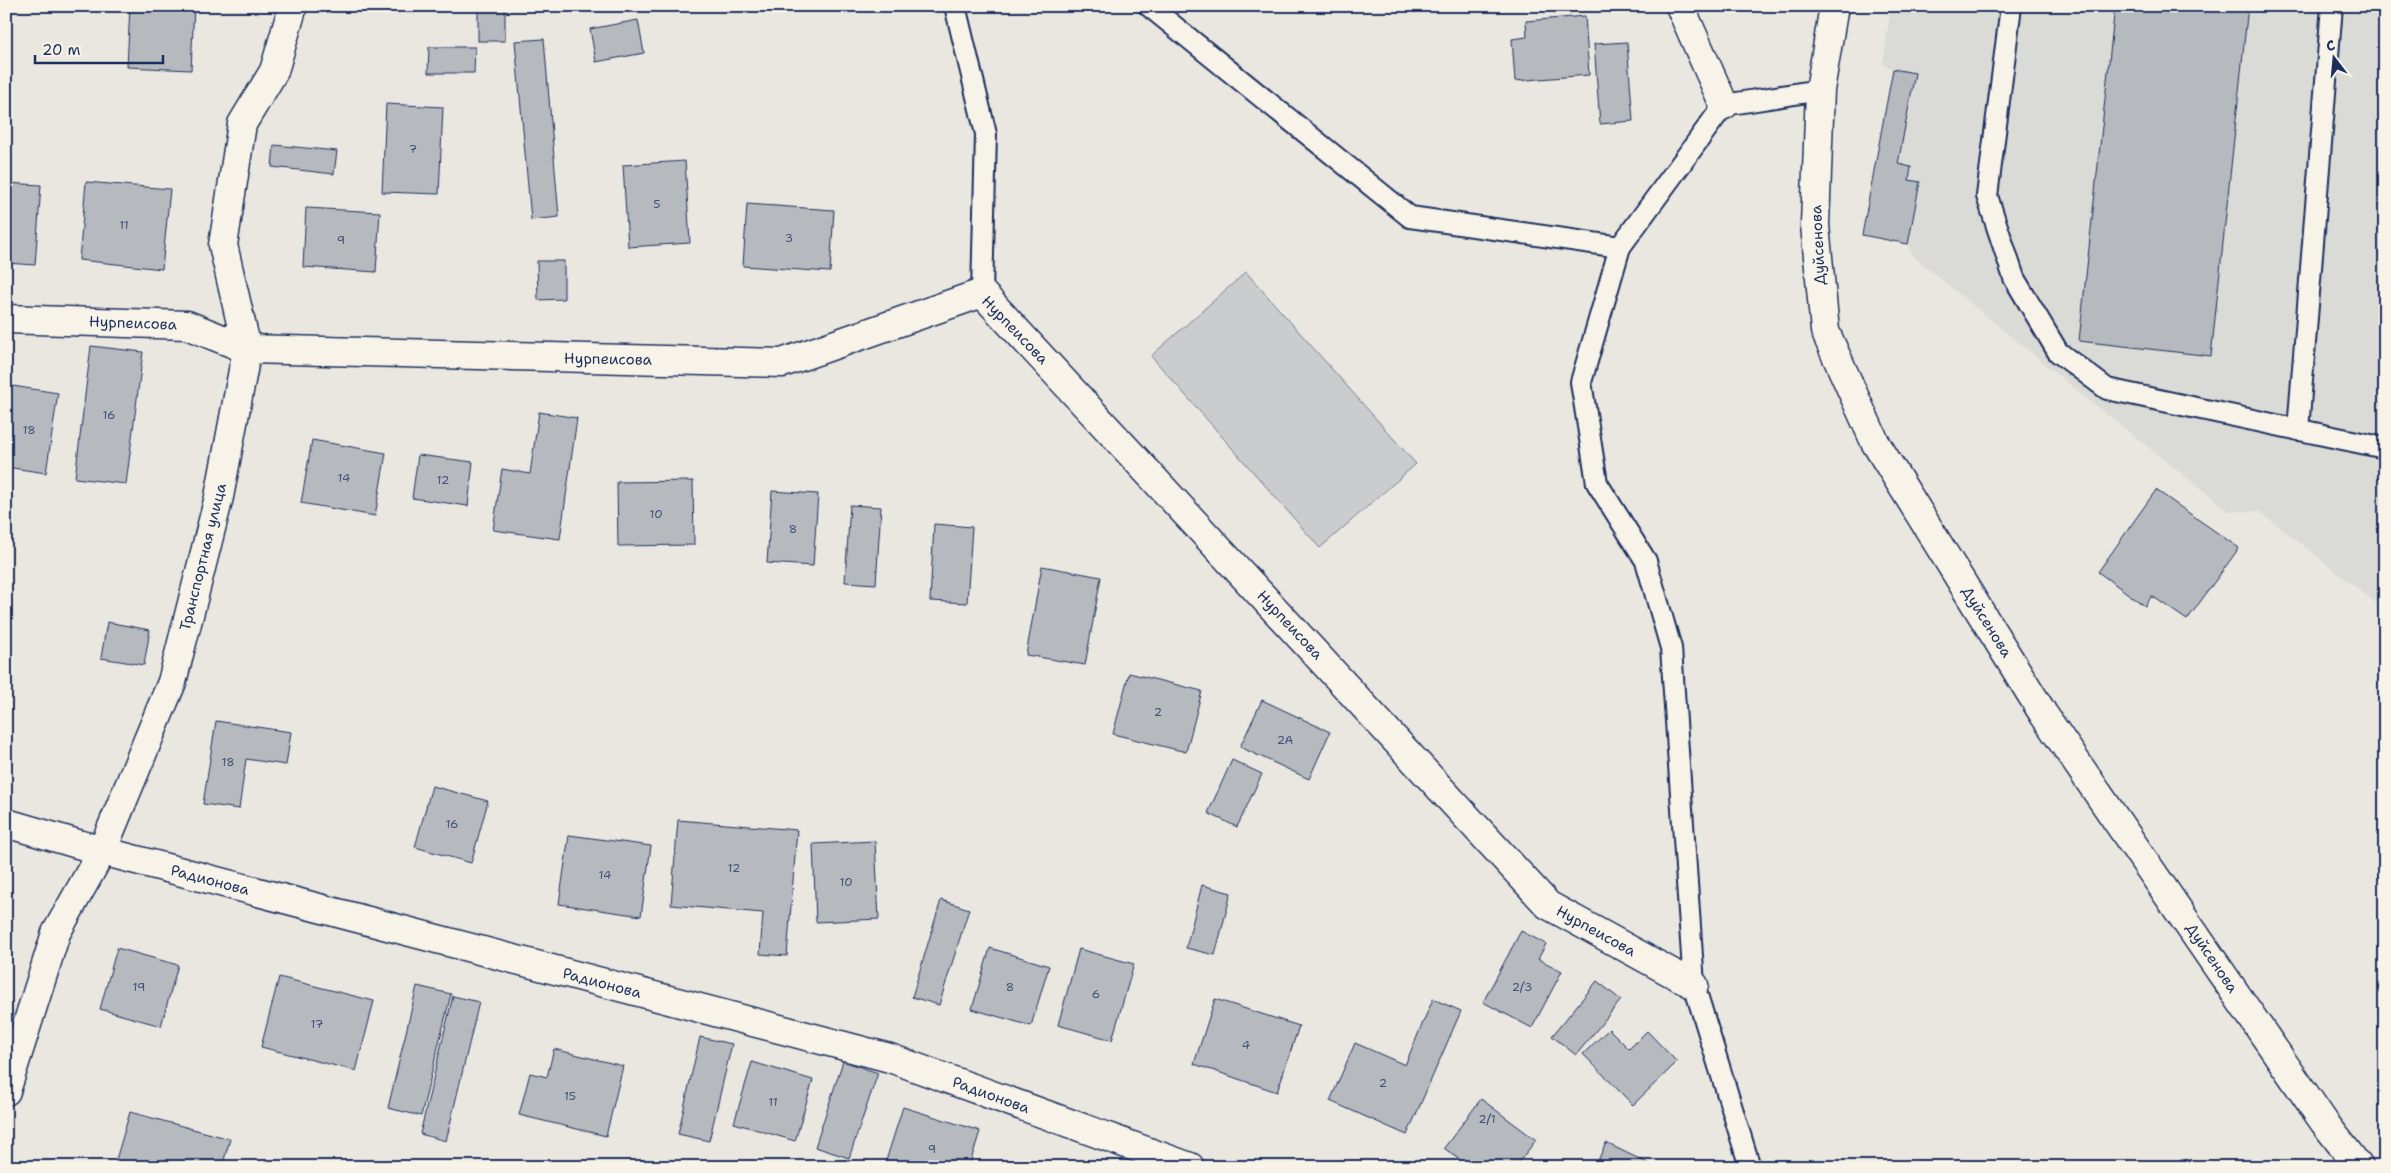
<svg xmlns="http://www.w3.org/2000/svg" width="2391" height="1173" viewBox="0 0 2391 1173" font-family="'Shantell Sans',sans-serif">
	<style>
		.built { fill: #dadad6 }
		.green { fill: #cbcccd; stroke: #737e96 }
		.building { fill: #b6babf; stroke: #1b2f5e }
		.lines { fill: none; stroke-linecap: round; stroke-linejoin: round }
		.lane-casing { stroke: #1b2f5e; stroke-width: 24 }
		.street-casing { stroke: #1b2f5e; stroke-width: 31 }
		.secondary-casing { stroke: #1b2f5e; stroke-width: 31 }
		.lane { stroke: #f7f3e8; stroke-width: 20 }
		.street { stroke: #f7f3e8; stroke-width: 28 }
		.secondary { stroke: #f7f3e8; stroke-width: 28 }
		.labels { text-anchor: middle; dominant-baseline: central; stroke-width: 4; stroke-linejoin: round; paint-order: stroke }
		.number-label { font-size: 12px; fill: #425276 }
		.street-label { font-size: 15px; fill: #1b2f5e; stroke: #f7f3e8 }
	</style>
	<rect width="100%" height="100%" fill="#eae7e0"/>
	<filter id="ink" filterUnits="userSpaceOnUse"><feTurbulence type="fractalNoise" baseFrequency=".02" numOctaves="2"/><feDisplacementMap in="SourceGraphic" scale="10" xChannelSelector="R" yChannelSelector="G"/><feConvolveMatrix kernelMatrix="1 2 1 2 8 2 1 2 1" color-interpolation-filters="sRGB"/></filter>
	<g filter="url(#ink)">
		<polygon class="built" points="1891,6 2385,6 2385,610 2259,511 2229,511 2081,394 1913,256 1908,244 1862,235 1893,69 1883,64"/>
		<polygon class="green" points="1246,272 1416,464 1320,548 1151,356"/>
		<g class="building">
			<polygon points="130,6 194,6 191,70 127,67"/>
			<rect x="478" y="6" width="27" height="35"/>
			<polygon points="2115,6 2248,6 2211,356 2079,341"/>
			<polygon points="1585,16 1589,75 1515,81 1512,39 1527,37 1526,21"/>
			<polygon points="638,20 644,53 596,62 590,29"/>
			<polygon points="544,39 559,217 531,220 515,41"/>
			<polygon points="1627,42 1633,121 1600,124 1594,44"/>
			<polygon points="429,47 475,47 474,73 428,73"/>
			<polygon points="1893,69 1915,73 1898,164 1911,167 1909,180 1920,182 1908,244 1862,235"/>
			<polygon points="386,104 443,107 439,194 382,192"/>
			<polygon points="274,145 337,151 334,174 272,167"/>
			<polygon points="685,161 690,243 628,247 623,165"/>
			<polygon points="86,182 170,189 162,269 79,260"/>
			<polygon points="6,183 41,185 35,265 6,263"/>
			<polygon points="747,204 834,210 830,272 743,266"/>
			<polygon points="306,208 380,212 376,272 303,267"/>
			<polygon points="537,261 564,261 564,299 538,300"/>
			<polygon points="91,346 143,352 126,484 75,478"/>
			<polygon points="6,385 58,393 46,473 6,467"/>
			<polygon points="539,412 577,418 560,539 493,530 502,469 530,474"/>
			<polygon points="312,440 386,453 375,516 301,503"/>
			<polygon points="418,455 473,462 468,506 412,498"/>
			<polygon points="693,481 694,545 618,546 617,482"/>
			<polygon points="2156,490 2239,548 2187,620 2152,596 2145,606 2098,572"/>
			<polygon points="772,491 818,494 813,566 767,563"/>
			<polygon points="850,505 881,507 876,584 845,582"/>
			<polygon points="934,524 972,527 967,603 930,601"/>
			<polygon points="1042,566 1101,577 1085,665 1026,655"/>
			<polygon points="107,622 150,630 144,665 101,658"/>
			<polygon points="1129,673 1202,691 1186,752 1113,734"/>
			<polygon points="1262,700 1330,732 1309,779 1240,747"/>
			<polygon points="216,721 291,732 286,765 246,759 239,809 203,804"/>
			<polygon points="1232,760 1262,774 1237,827 1208,813"/>
			<polygon points="432,786 488,801 471,863 415,847"/>
			<polygon points="678,820 797,830 787,956 760,954 763,913 671,905"/>
			<polygon points="569,835 651,846 641,916 559,904"/>
			<polygon points="875,841 879,919 816,922 813,844"/>
			<polygon points="1202,885 1231,893 1215,955 1186,948"/>
			<polygon points="941,900 969,909 939,1005 912,997"/>
			<polygon points="1521,931 1546,944 1538,959 1562,971 1532,1028 1483,1002"/>
			<polygon points="117,948 178,965 161,1026 100,1009"/>
			<polygon points="990,948 1049,966 1031,1026 972,1009"/>
			<polygon points="1079,949 1134,964 1112,1040 1058,1025"/>
			<polygon points="279,977 374,1001 356,1071 261,1047"/>
			<polygon points="1597,981 1621,1000 1576,1055 1552,1036"/>
			<polygon points="417,986 451,994 421,1116 388,1108"/>
			<polygon points="453,996 479,1002 446,1141 420,1134"/>
			<polygon points="1215,999 1299,1026 1277,1092 1194,1064"/>
			<polygon points="1433,999 1461,1011 1407,1135 1330,1101 1355,1043 1405,1065"/>
			<polygon points="1609,1029 1629,1049 1647,1031 1677,1062 1633,1105 1583,1054"/>
			<polygon points="700,1037 732,1044 709,1141 678,1134"/>
			<polygon points="554,1049 623,1066 606,1136 519,1115 530,1073 547,1077"/>
			<polygon points="843,1061 878,1073 849,1158 815,1147"/>
			<polygon points="752,1062 813,1080 795,1141 734,1123"/>
			<polygon points="1481,1099 1536,1140 1515,1167 1469,1167 1444,1148"/>
			<polygon points="903,1107 980,1131 969,1167 884,1167"/>
			<polygon points="130,1112 230,1139 222,1167 129,1167 115,1163"/>
			<polygon points="1606,1143 1656,1167 1595,1167"/>
		</g>
		<g class="lines">
			<g class="lane-casing">
				<g id="lane">
					<polyline points="955,6 986,134 982,293"/>
					<polyline points="1149,6 1410,217 1620,247 1724,105 1820,90"/>
					<polyline points="2011,6 1987,196 2014,278 2058,352 2107,389 2385,448"/>
					<polyline points="1620,247 1581,382 1597,483 1646,561 1671,648 1694,985 1750,1167"/>
					<polyline points="2298,430 2332,6"/>
				</g>
			</g>
			<g class="street-casing">
				<g id="street">
					<polyline points="1680,6 1724,105"/>
					<polyline points="6,319 187,325 247,349 782,363 982,293 1548,905 1694,985"/>
					<polyline points="6,823 102,851 890,1058 1190,1167"/>
					<polyline points="6,1091 56,933 102,851 172,682 219,497 247,349 223,245 242,124 274,71 293,6"/>
				</g>
			</g>
			<g class="secondary-casing">
				<polyline id="secondary" points="1834,6 1820,90 1815,225 1825,331 1875,442 2044,715 2324,1122 2359,1167"/>
			</g>
			<use href="#lane" class="lane"/>
			<use href="#street" class="street"/>
			<use href="#secondary" class="secondary"/>
		</g>
	</g>
	<g class="labels">
		<g class="number-label">
			<text x="413" y="149">7</text>
			<text x="657" y="204">5</text>
			<text x="124" y="225">11</text>
			<text x="789" y="238">3</text>
			<text x="341" y="240">9</text>
			<text x="109" y="415">16</text>
			<text x="29" y="430">18</text>
			<text x="344" y="478">14</text>
			<text x="443" y="480">12</text>
			<text x="656" y="514">10</text>
			<text x="793" y="529">8</text>
			<text x="1158" y="712">2</text>
			<text x="1285" y="740">2A</text>
			<text x="228" y="762">18</text>
			<text x="452" y="824">16</text>
			<text x="734" y="868">12</text>
			<text x="605" y="875">14</text>
			<text x="846" y="882">10</text>
			<text x="139" y="987">19</text>
			<text x="1010" y="987">8</text>
			<text x="1522" y="987">2/3</text>
			<text x="1096" y="994">6</text>
			<text x="317" y="1024">17</text>
			<text x="1246" y="1045">4</text>
			<text x="1383" y="1083">2</text>
			<text x="570" y="1096">15</text>
			<text x="773" y="1102">11</text>
			<text x="1487" y="1119">2/1</text>
			<text x="932" y="1149">9</text>
		</g>
		<g class="street-label">
			<text transform="translate(1818 245) rotate(-93)">Дуйсенова</text>
			<text transform="translate(133 323) rotate(2)">Нурпеисова</text>
			<text transform="translate(1015 330) rotate(46)">Нурпеисова</text>
			<text transform="translate(608 359) rotate(1)">Нурпеисова</text>
			<text transform="translate(203 557) rotate(-76)">Транспортная улица</text>
			<text transform="translate(1987 622) rotate(58)">Дуйсенова</text>
			<text transform="translate(1290 625) rotate(47)">Нурпеисова</text>
			<text transform="translate(210 880) rotate(15)">Радионова</text>
			<text transform="translate(1596 931) rotate(29)">Нурпеисова</text>
			<text transform="translate(2212 958) rotate(56)">Дуйсенова</text>
			<text transform="translate(602 983) rotate(15)">Радионова</text>
			<text transform="translate(991 1095) rotate(20)">Радионова</text>
		</g>
	</g>
	<rect width="2391" height="1173" fill="none" stroke="#f7f3e8" stroke-width="25"/>
	<rect x="12" y="12" width="2366" height="1148" fill="none" stroke="#1b2f5e" stroke-width="2" filter="url(#ink)"/>
	<g transform="translate(2334 58) rotate(344)" stroke="#f7f3e8" stroke-width="4" paint-order="stroke">
	<path d="M0-4L9 19L0 12L-9 19Z" fill="#1b2f5e"/>
	<text y="-8" font-size="14" font-weight="bold" text-anchor="middle" fill="#1b2f5e">С</text>
	</g>
	<path d="M35 55v8h128v-8" fill="none" stroke="#1b2f5e" stroke-width="2.5"/>
	<text x="42" y="55" font-size="15" fill="#1b2f5e" stroke="#f7f3e8" stroke-width="4" paint-order="stroke">20 m</text>
</svg>
